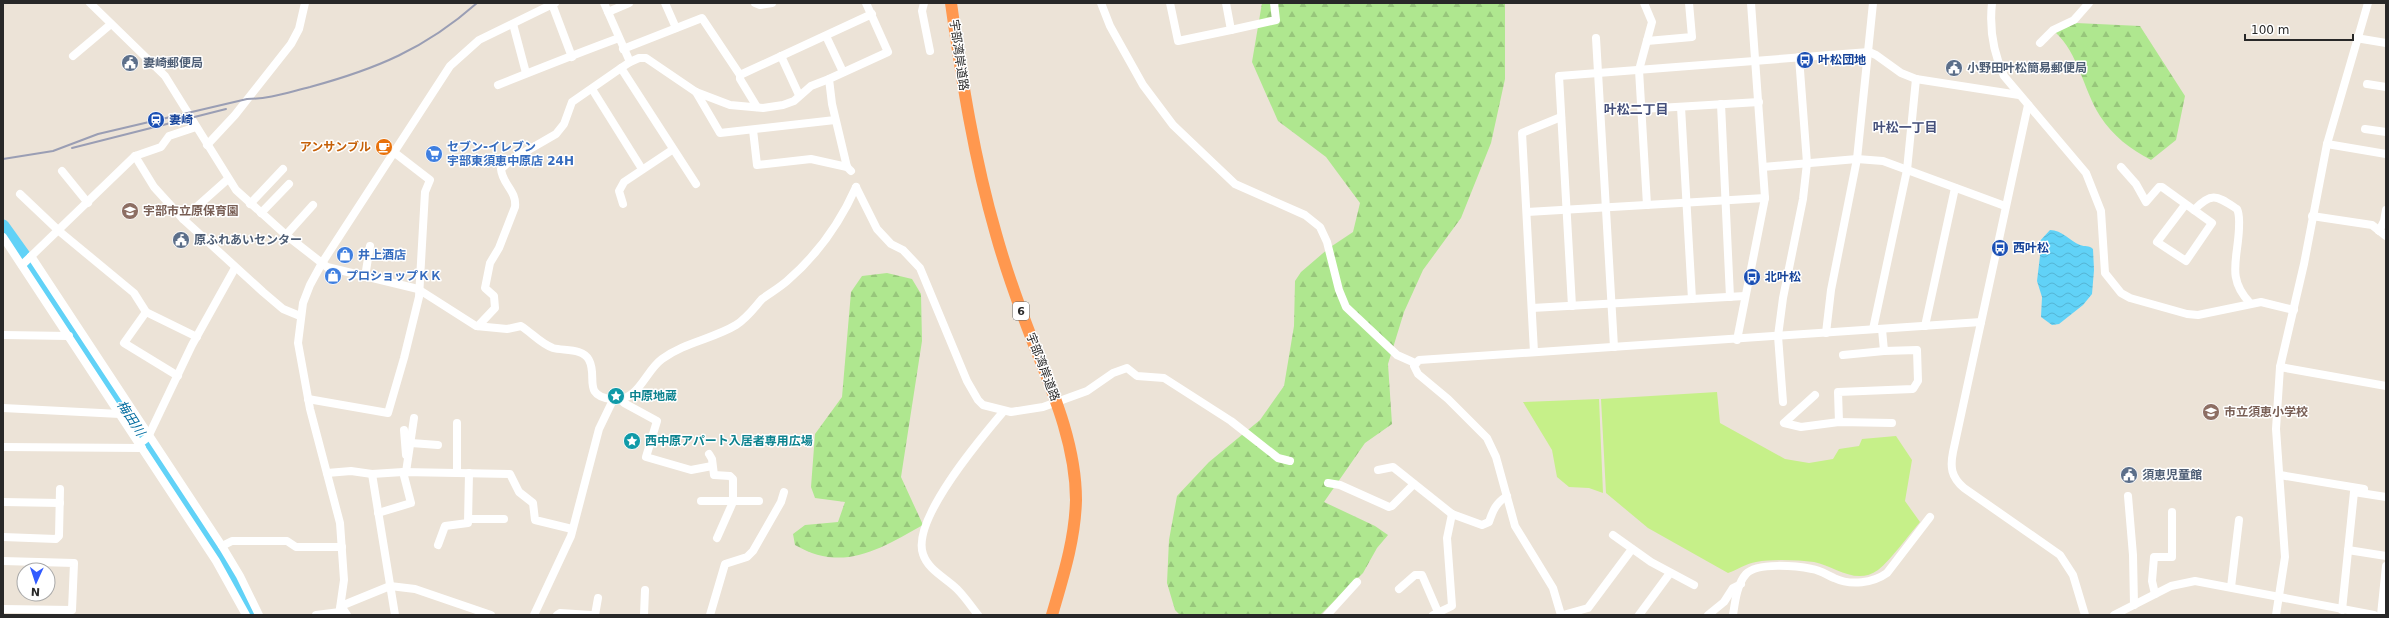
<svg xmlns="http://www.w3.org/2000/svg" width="2389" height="618" viewBox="0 0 2389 618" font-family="'DejaVu Sans','Noto Sans JP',sans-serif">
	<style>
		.forest { fill: url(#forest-firs) }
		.pitch { fill: #c6f089 }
		.water { fill: url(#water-waves) }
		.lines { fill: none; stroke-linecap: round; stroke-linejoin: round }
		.river { stroke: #61d2f7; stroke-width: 13 }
		.minor { stroke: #fff; stroke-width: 8 }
		.highway { stroke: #ff984f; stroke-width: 12 }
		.rail { stroke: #9a9eb4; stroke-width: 2 }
		.labels { text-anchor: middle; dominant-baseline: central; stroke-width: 3; stroke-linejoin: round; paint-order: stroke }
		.shield { fill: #fff; stroke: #686868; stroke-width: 1 }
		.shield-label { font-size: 11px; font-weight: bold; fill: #282828 }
		.street-label { font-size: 12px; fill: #282828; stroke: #fff }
		.transit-label { font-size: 12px; font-weight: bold; fill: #164399; stroke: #fff; text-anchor: start }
		.service-label { font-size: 12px; font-weight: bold; fill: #4e5e75; stroke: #fff; text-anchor: start }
		.food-label { font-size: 12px; font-weight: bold; fill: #c56008; stroke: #fff; text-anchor: end }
		.shop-label { font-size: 12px; font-weight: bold; fill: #366cbe; stroke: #fff; text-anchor: start }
		.education-label { font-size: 12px; font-weight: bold; fill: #785e54; stroke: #fff; text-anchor: start }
		.culture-label { font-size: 12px; font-weight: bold; fill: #0d838f; stroke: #fff; text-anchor: start }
		.neighbourhood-label { font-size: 13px; font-weight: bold; fill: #45507b; stroke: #fff }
		.water-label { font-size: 13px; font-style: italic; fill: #036da0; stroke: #fff }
	</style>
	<defs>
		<pattern id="forest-firs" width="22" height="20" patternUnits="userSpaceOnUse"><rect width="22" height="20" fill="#afe78f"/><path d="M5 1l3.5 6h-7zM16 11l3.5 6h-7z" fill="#97c67b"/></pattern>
		<pattern id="water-waves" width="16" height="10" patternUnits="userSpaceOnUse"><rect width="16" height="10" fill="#61d2f7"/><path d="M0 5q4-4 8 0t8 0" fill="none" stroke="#54b4d4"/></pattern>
	</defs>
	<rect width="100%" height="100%" fill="#ece3d7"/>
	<g class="forest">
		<polygon points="1262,3 1505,3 1505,79 1491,143 1461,218 1423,270 1404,312 1388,364 1392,424 1365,443 1324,502 1375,526 1388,535 1377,548 1363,573 1320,615 1180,615 1175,610 1167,583 1169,540 1177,496 1209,462 1260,420 1284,386 1294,326 1295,281 1301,272 1329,248 1353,232 1360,203 1326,157 1278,121 1252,62"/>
		<path d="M2076,23L2140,26L2185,96L2176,140L2151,160C2130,149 2113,136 2100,116C2083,89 2079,54 2055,32Z"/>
		<path d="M887,273L912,279L921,294L922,341L901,477L923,525C880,549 843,573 795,545L793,534L805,525L838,522L845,502L815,498L811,487L815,434L842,397L851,292L862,276Z"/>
	</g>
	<g class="pitch">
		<path d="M1717,392L1720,423L1785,459L1809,463L1833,459L1839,449L1859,446L1862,439L1896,436L1912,460L1905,501L1920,522C1908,536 1891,560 1878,570C1856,586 1835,566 1814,562C1797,560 1774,559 1756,562C1747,563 1737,570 1728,573L1648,528L1606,493L1601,399Z"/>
		<polygon points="1599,399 1603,493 1589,488 1569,487 1557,477 1552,450 1523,402"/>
	</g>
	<path class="water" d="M2050,230C2062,230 2070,241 2080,245C2085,247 2089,245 2093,249L2094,270L2092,294L2083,305L2059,324L2052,325L2041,317L2042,297L2037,281L2040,256L2038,243Z"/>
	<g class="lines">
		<polyline class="river" points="3,226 48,289 234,578 253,615"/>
		<g class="minor">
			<path d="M90,3L165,76L236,190L286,235L327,267L418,289L476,326L507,329L521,326C532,333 541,344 553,348C564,351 583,348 589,360C598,377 582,395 611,399C639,403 644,372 662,359C685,342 713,339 736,325C747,318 754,308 762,299C770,293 779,288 787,281C816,256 840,223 856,187"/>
			<polyline points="604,3 630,62 621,68 696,184"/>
			<polyline points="665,3 676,28"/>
			<polyline points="755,3 760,5 772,3"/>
			<polyline points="924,3 922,11 930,51"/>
			<polyline points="1101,3 1110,26 1143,85 1173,125 1235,184 1305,215 1320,227 1327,242 1339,290 1346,307 1397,355 1415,363"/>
			<polyline points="1170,3 1178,41 1231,30"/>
			<polyline points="1226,3 1231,30 1276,20 1274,3"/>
			<polyline points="1644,3 1652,22 1639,70 1647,205"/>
			<path d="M1992,3C1989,30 1993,52 2004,76L2086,173L2101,211L2105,273L2121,293L2130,298L2187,314L2198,315L2261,302L2294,310"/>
			<polyline points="552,4 572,57"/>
			<polyline points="608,12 629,3"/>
			<polyline points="513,24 526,73"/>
			<polyline points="826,36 843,72"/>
			<polyline points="1596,38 1614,347"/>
			<polyline points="2356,38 2386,43"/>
			<polyline points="1647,41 1692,37 1689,3"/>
			<polyline points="2040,43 2053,30 2074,20 2089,3"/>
			<polyline points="623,49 702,18 740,75 872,14"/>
			<polyline points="73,56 111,24"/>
			<polyline points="781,56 799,95"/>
			<polyline points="630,62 639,58 646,58 696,92 730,105 763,108 783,105 794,101 811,86 829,79"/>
			<polyline points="740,75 740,79 757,107"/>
			<polyline points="2367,84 2386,87"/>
			<path d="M498,85C538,69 578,53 619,38"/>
			<polyline points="592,89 642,169"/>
			<polyline points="696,92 720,133 835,120"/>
			<polyline points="1721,104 1730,297"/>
			<path d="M2028,105L1953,452C1950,467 1951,477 1964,488L2060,555L2073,575L2085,615"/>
			<polyline points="1681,107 1692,299"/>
			<polyline points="1642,109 1759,102"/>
			<polyline points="2365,129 2386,132"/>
			<polyline points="753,130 757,165 811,159 847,167"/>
			<polyline points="2327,144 2386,154"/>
			<polyline points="207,145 235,115 291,44 299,29 305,3"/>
			<polyline points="135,156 154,187 183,219"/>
			<polyline points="1763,167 1857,159 1883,161 2005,206"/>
			<polyline points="2121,167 2136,184 2146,202 2159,187 2162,187 2212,223 2186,261 2157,242 2185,205"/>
			<polyline points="62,171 88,203"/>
			<polyline points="851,171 847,167 832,104 829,79 888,52 866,3"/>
			<polyline points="228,179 183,219 263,292 283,309 300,316"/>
			<polyline points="856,187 877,229 891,244 903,250 920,268 967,381 978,400 983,405 1011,412 1043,407 1087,391 1113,373 1127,368 1137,376 1164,378 1231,421 1278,458 1290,461"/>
			<polyline points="20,194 59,231 134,293 146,312 197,337"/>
			<polyline points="250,204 283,169"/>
			<polyline points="623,204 619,191 624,182 672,150"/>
			<path d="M2194,210C2212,191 2217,196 2237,209C2240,215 2239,222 2239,228C2238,259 2226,278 2250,303"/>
			<polyline points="1527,212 1765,198"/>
			<polyline points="261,213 289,184"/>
			<polyline points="2312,216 2372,225 2386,236"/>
			<polyline points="2379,231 2384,221 2386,210"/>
			<polyline points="286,235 313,205"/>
			<polyline points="3,237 216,561 246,615"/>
			<polyline points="31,256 222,546 240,576 259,615"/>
			<polyline points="22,265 135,156 161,147 169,136 196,127"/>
			<polyline points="365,277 370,246"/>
			<polyline points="1572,306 1559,76 1869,52 1876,55 1901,73 1916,79 2019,95"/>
			<polyline points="1532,308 1745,296"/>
			<polyline points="146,312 124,343 178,376"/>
			<path d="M478,326L495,308L494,296L485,288L490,263L499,248L515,207C517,191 502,184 501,169L511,160L556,134L564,124L572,102L621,68"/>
			<polyline points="1925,326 1955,188"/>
			<polyline points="1873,329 1907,170 1916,79"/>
			<polyline points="1826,333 1831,290 1857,159 1873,3"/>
			<polyline points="3,335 69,336"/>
			<polyline points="1737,340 1765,198 1751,3"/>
			<polyline points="1534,352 1522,133 1561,117"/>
			<polyline points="1843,355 1884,351"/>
			<polyline points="2280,367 2386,386"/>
			<polyline points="1815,395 1784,423 1801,427 1839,422 1892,423"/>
			<polyline points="308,399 388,413 404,358 419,297 425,192 430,180 395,153"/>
			<polyline points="620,399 624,403 657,421 646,457 691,470 712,466"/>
			<polyline points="1783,402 1778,336 1783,298 1803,199 1807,163 1799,57"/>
			<polyline points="3,408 120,414"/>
			<polyline points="1839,422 1838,392 1913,389 1918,381 1917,350 1884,351 1882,329"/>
			<polyline points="404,430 406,455"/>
			<polyline points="411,443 438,445"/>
			<polyline points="139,444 148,437 192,345 235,268"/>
			<polyline points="3,447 142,448"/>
			<polyline points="709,454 712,459 714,475 730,476 733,479 733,502 717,538"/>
			<path d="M1378,470L1393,467L1452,514L1482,525L1489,522C1493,510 1496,503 1507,496"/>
			<polyline points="406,472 414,418"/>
			<polyline points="327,473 351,471 372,474 403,472 510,474 519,492 533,503 535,520 572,529"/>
			<polyline points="457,473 457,423"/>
			<polyline points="372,474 395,615"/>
			<polyline points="2280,475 2364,489"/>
			<polyline points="1328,483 1340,485 1389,507 1392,506 1414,484"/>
			<polyline points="2128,496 2133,555 2134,605"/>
			<polyline points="701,501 759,501"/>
			<polyline points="3,502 60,503"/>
			<polyline points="378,513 411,503 403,472"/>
			<polyline points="469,519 504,519"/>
			<polyline points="1613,535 1651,562 1694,585"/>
			<polyline points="3,537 56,539 59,536 60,489"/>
			<polyline points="438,545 445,526 468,523 469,473"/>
			<polyline points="222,546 232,541 287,541 296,547 342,547"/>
			<polyline points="2348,550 2386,556"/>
			<polyline points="3,561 74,563 72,610 3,609"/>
			<polyline points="2231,587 2239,520"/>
			<polyline points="1399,589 1415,575 1422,575 1438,612"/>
			<polyline points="2155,594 2152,581 2154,557 2172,557 2172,512"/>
			<polyline points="341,606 390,586 415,589 491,615"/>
			<polyline points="341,606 347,615"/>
			<polyline points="2342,610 2354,492 2386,497"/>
			<polyline points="316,615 340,612"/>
			<polyline points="339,615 344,580 340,523 310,409 298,343 303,303 310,285 322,263 450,66 479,40 555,3"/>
			<polyline points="534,615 571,536 599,429 613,400"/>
			<polyline points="557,615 560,613 591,615"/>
			<polyline points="595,615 598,598"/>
			<polyline points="644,615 645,590"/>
			<polyline points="710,615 725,564 747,557 753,551 781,502 784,492"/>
			<path d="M978,615C971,606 965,597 957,589C946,578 928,570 923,554C911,520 981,438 1003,412"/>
			<polyline points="1327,615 1357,582"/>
			<polyline points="1433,615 1452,606 1447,538 1452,514"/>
			<polyline points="1561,615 1553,588 1515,526 1496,457 1487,438 1448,399 1418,374 1414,366 1419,360 1981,322"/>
			<polyline points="1563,615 1588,608 1632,549"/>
			<polyline points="1639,615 1670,573"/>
			<polyline points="1708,615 1724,602 1733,588 1741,584"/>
			<path d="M1733,615C1735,602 1737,584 1746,574C1757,562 1797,566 1812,569C1820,570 1827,575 1834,578C1851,586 1873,583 1887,573L1930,517"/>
			<polyline points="2114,615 2171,586 2195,581 2374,615"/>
			<polyline points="2276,615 2285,557 2276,429 2280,367 2304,264 2327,144 2368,3"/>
			<polyline points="2381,615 2386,566"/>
		</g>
		<path class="highway" d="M951,3C962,81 974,158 996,234C1006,270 1019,306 1033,342C1053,392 1076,445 1076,500C1075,540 1063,577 1052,615"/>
		<g class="rail">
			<polyline points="72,148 226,109"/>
			<path d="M3,159L53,151L98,134L247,99C269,99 289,92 310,87C376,69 425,49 477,3"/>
		</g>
	</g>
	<defs>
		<g id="bus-disc" transform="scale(0.9)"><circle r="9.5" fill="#1a4fb4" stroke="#fff"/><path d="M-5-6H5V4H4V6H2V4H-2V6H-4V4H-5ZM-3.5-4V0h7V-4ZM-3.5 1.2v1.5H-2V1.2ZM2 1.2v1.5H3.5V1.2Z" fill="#fff"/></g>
		<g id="civic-disc" transform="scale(0.9)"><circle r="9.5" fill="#5c6f8a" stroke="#fff"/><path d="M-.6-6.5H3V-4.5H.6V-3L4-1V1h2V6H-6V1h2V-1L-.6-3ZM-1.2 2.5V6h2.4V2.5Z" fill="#fff"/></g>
		<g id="station-disc" transform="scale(0.9)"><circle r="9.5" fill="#1a4fb4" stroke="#fff"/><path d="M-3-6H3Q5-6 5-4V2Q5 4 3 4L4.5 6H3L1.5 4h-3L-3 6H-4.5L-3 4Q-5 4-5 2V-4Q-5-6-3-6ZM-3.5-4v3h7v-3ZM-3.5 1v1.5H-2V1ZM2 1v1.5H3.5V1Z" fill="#fff"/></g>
		<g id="cafe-disc" transform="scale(0.9)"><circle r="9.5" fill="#e8710a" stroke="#fff"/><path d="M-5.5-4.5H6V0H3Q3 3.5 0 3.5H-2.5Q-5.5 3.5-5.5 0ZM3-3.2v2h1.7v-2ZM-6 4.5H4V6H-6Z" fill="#fff"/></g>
		<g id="supermarket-disc" transform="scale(0.9)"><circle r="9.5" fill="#3f7fe0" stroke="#fff"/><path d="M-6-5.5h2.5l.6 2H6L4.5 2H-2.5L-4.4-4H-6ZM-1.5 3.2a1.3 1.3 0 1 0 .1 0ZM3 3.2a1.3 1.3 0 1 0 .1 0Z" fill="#fff"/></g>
		<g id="school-disc" transform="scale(0.9)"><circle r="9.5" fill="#8d6e63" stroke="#fff"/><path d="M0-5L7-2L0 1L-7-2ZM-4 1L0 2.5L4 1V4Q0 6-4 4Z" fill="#fff"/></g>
		<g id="shop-disc" transform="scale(0.9)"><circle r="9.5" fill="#3f7fe0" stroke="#fff"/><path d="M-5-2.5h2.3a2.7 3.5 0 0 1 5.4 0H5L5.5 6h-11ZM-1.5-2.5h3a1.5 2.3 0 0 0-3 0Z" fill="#fff"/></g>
		<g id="sight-disc" transform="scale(0.9)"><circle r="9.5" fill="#0f9aa8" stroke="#fff"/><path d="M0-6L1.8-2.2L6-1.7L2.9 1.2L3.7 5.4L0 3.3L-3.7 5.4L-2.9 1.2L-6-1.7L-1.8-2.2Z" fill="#fff"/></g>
	</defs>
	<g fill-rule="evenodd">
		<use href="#bus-disc" x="1805" y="60"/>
		<use href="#civic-disc" x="130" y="63"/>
		<use href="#civic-disc" x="1954" y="68"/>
		<use href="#station-disc" x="156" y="120"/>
		<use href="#cafe-disc" x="384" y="147"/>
		<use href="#supermarket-disc" x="434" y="154"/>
		<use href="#school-disc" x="130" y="211"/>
		<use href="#civic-disc" x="181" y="240"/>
		<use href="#bus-disc" x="2000" y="248"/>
		<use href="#shop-disc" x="345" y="255"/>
		<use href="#shop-disc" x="333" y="276"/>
		<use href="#bus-disc" x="1752" y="277"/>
		<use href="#sight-disc" x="616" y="396"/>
		<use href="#school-disc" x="2211" y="412"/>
		<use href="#sight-disc" x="632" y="441"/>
		<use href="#civic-disc" x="2129" y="475"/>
	</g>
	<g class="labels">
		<rect class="shield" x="1013" y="302" width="16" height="18" rx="3"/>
		<g class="shield-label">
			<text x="1021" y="311">6</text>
		</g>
		<g class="street-label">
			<text transform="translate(959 55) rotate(82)">宇部湾岸道路</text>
			<text transform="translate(1043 367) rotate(69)">宇部湾岸道路</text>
		</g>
		<g class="transit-label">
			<text x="1818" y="60">叶松団地</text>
			<text x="169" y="120">妻崎</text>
			<text x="2013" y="248">西叶松</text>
			<text x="1765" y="277">北叶松</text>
		</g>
		<g class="service-label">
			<text x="143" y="63">妻崎郵便局</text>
			<text x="1967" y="68">小野田叶松簡易郵便局</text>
			<text x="194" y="240">原ふれあいセンター</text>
			<text x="2142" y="475">須恵児童館</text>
		</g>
		<g class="food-label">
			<text x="371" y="147">アンサンブル</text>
		</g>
		<g class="shop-label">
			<text x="447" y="147">セブン-イレブン<tspan x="447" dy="14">宇部東須恵中原店 24H</tspan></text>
			<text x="358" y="255">井上酒店</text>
			<text x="346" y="276">プロショップＫＫ</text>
		</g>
		<g class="education-label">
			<text x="143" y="211">宇部市立原保育園</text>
			<text x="2224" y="412">市立須恵小学校</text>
		</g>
		<g class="culture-label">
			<text x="629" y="396">中原地蔵</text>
			<text x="645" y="441">西中原アパート入居者専用広場</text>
		</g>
		<g class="neighbourhood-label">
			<text x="1636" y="109">叶松二丁目</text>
			<text x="1905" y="127">叶松一丁目</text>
		</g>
		<g class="water-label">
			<text transform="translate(131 418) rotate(57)">梅田川</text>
		</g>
	</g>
	<rect width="2389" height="618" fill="none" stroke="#282828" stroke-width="8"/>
	<g transform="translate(36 582) rotate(183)"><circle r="19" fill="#ffffff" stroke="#a9a9a9"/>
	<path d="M0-3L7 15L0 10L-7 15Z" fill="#315bff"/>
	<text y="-6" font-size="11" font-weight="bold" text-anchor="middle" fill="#282828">N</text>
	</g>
	<path d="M2245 34v6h108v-6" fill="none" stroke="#282828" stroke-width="2"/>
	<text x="2251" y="34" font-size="12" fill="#282828" stroke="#ffffff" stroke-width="3" paint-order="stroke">100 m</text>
</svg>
